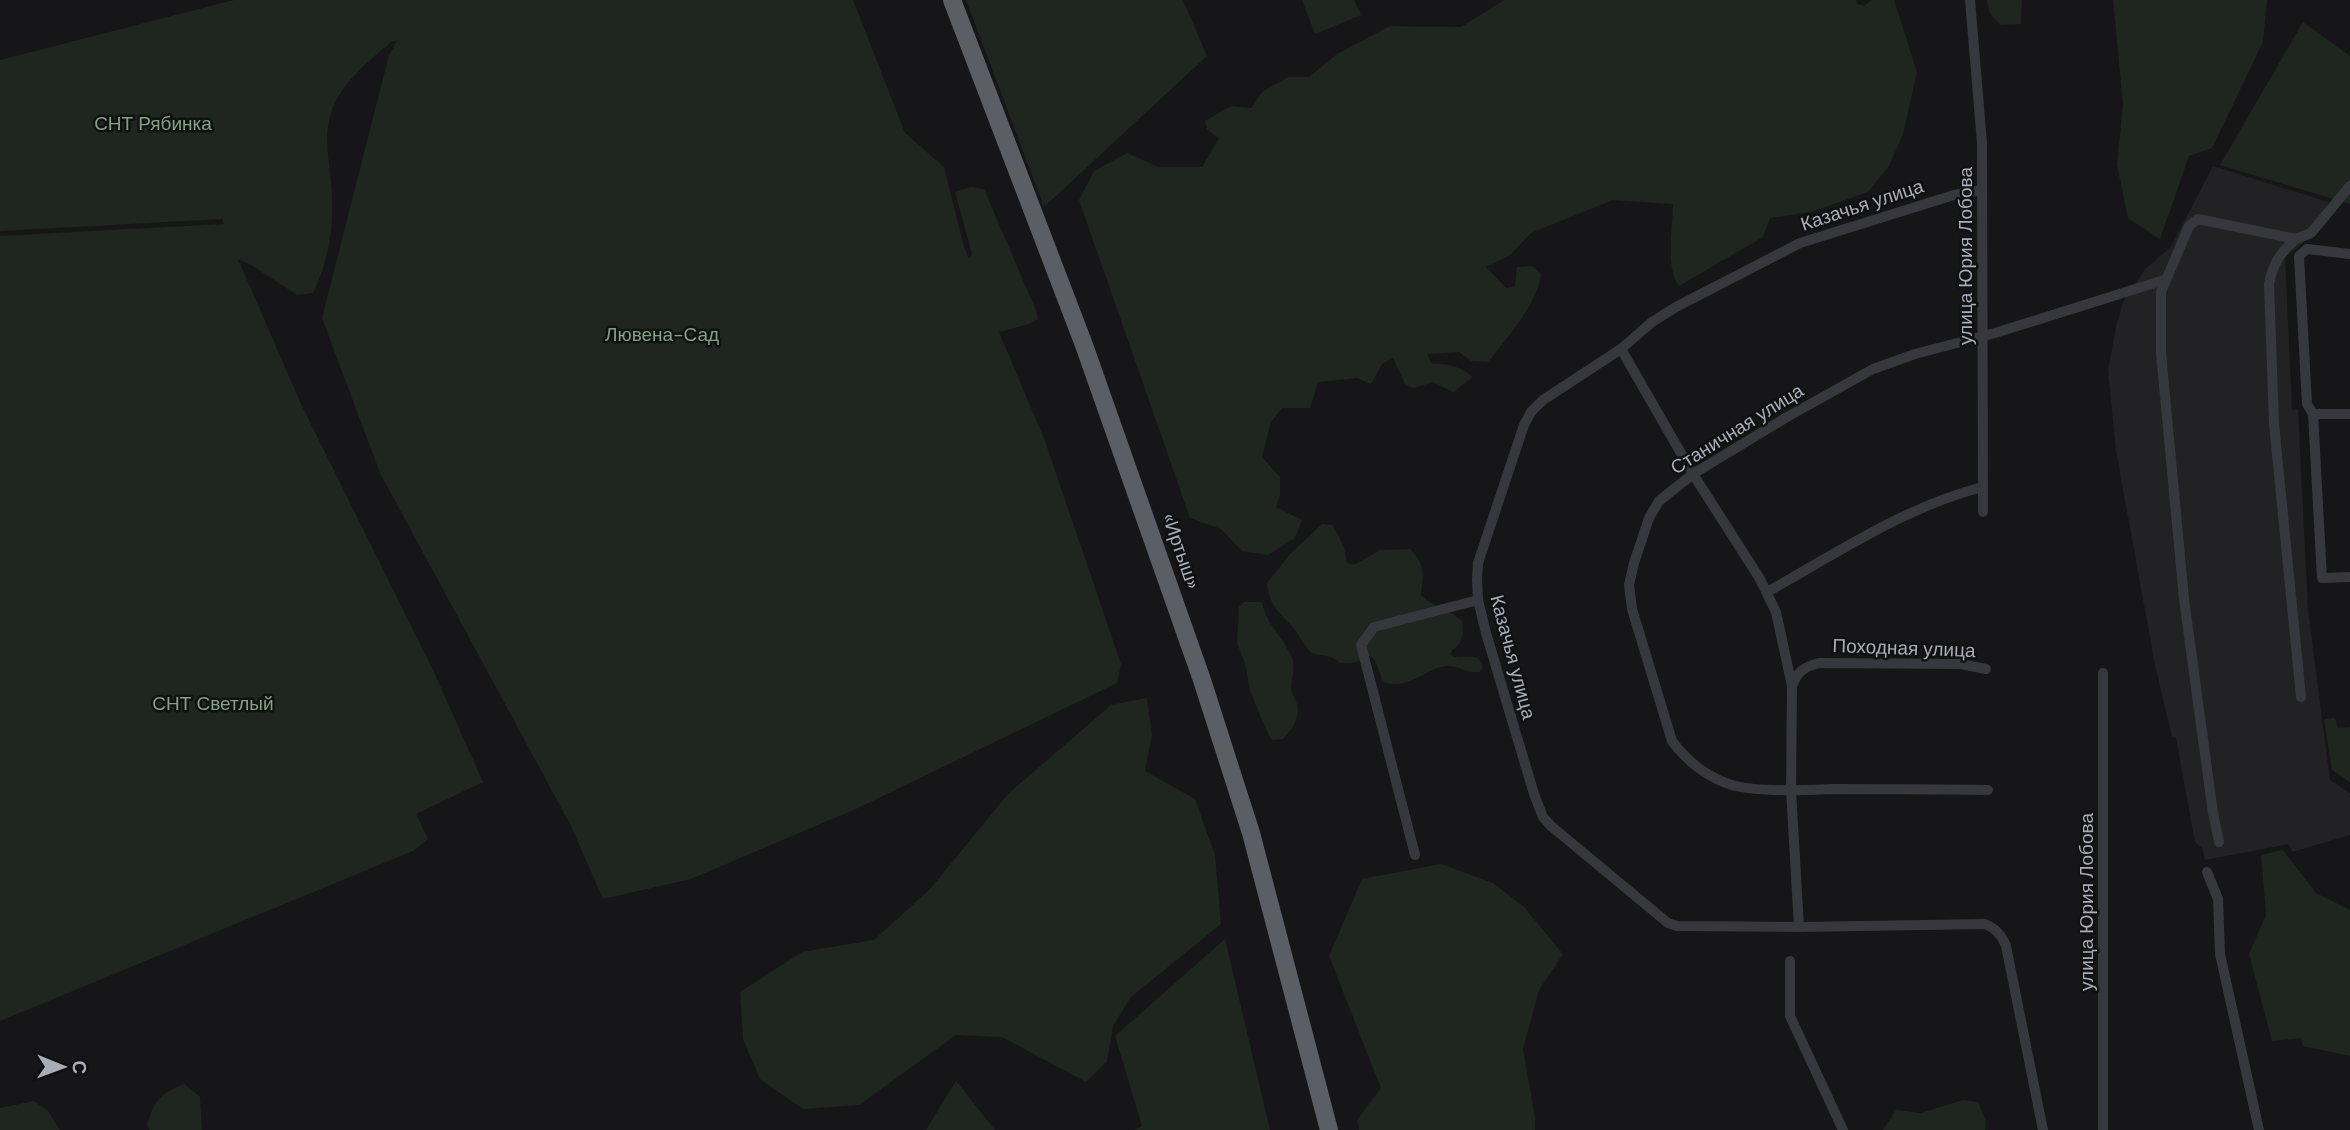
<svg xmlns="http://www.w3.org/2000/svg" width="2350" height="1130" viewBox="0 0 2350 1130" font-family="'DM Sans',sans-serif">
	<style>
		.built { fill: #222225 }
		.green { fill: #1e261f }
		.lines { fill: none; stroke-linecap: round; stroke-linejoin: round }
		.minor { stroke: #37383d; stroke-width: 10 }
		.trunk { stroke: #5b5e65; stroke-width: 18 }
		.labels { text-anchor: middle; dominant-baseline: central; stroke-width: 5; stroke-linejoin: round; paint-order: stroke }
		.park-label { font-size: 19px; fill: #7fa381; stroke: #111113 }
		.street-label { font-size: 19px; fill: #a8adb8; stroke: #111113 }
	</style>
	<rect width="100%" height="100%" fill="#161618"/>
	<polygon class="built" points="2213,166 2338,205 2313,235 2285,257 2292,410 2298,410 2308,610 2330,780 2350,793 2350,835 2292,852 2289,844 2205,860 2202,848 2195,842 2176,738 2172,737 2155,665 2116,451 2108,370 2116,327 2123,302 2145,269 2171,247"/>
	<g class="green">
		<path d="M234,0H853L905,133L944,167L964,247L969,259L972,254L955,192L971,187L984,189L1037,313L1038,319L1029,324L999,332L1045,441L1121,664L1117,683L858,808L691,879L603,899L571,826L380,473L322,318L389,55L398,40L391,42C368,62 337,86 330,117C324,137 329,161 331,182C335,221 330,258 313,293L297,295L253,266L238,259L301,404L433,670L483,782L416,814L428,839L413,851L0,1021V236L224,224L222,219L0,231V60Z"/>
		<polygon points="966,0 1183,0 1207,56 1044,207"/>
		<polygon points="1302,0 1354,0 1361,15 1315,34"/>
		<path d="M1504,0H1856L1857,4L1864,6L1872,0H1894L1917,72L1903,134L1889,166L1868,192L1811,212L1770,218L1763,237L1679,286C1665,270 1673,225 1673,204L1613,200L1531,233L1510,255L1486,267L1506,288L1515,286L1517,267L1532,266L1541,274C1537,305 1507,338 1488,362L1471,361L1459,352L1427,354L1432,364C1449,363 1460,367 1473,377L1453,392L1433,382L1414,388L1405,384L1393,358L1382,364L1371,384L1357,378L1318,382L1310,408H1282L1271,422L1262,457L1280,477V495L1276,507L1302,520L1295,538L1268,555L1242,551L1221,529L1190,518L1079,200L1094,171L1127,153L1159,167H1202L1219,139L1207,129L1205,121L1231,106L1251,108L1262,92L1288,77H1309L1337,54L1390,26L1461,27Z"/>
		<polygon points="1987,0 2022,0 2021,24 2000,25 1989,12"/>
		<polygon points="2113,0 2267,0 2263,42 2212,148 2189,156 2160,239 2128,218 2117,165 2123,104"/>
		<polygon points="2303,22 2350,56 2350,204 2220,165"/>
		<path d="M1322,524L1333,525L1344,547L1347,563L1354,565L1380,550L1410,549C1426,565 1423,574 1421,595C1435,609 1450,609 1462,621C1463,633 1464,643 1452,650L1450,655C1459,660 1469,654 1479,659L1483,668L1480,672C1466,674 1460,665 1447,666C1425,668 1409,691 1383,682C1368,635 1369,667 1343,663C1338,663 1338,660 1333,658C1327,655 1318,655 1311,653C1305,646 1300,637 1295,630C1280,612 1270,609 1267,583L1290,554Z"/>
		<path d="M1244,602H1262C1268,628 1282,635 1291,656C1297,667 1291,677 1291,689C1292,694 1295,699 1297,704C1300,719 1292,729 1283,739L1272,740L1266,729L1250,691L1245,663L1237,643L1239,607Z"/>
		<polygon points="1147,698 1152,735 1145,771 1195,799 1215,855 1221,924 1131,997 1113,1026 1107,1061 1086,1082 1002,1037 956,1035 859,1105 803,1109 760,1079 743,1039 740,992 802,952 874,940 930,889 1008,794 1111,705"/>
		<polygon points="2335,718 2338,728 2350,727 2350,782 2332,770 2324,719"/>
		<polygon points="2283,850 2316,893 2350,910 2350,1056 2303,1046 2301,1038 2272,1041 2249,954 2266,915 2261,855"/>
		<polygon points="1441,864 1493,883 1524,907 1563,954 1539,990 1523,1049 1535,1117 1535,1130 1359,1130 1357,1120 1381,1088 1329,956 1362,879"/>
		<polygon points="1225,939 1270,1130 1135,1130 1142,1126 1115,1036"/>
		<polygon points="956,1081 995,1130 926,1130"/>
		<path d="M184,1084L200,1097L202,1130H150L147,1125C154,1100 160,1094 184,1084Z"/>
		<polygon points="1963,1100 1978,1102 1986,1122 1985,1130 1883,1130 1896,1110 1921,1113"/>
		<polygon points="34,1101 48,1111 60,1130 0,1130 0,1108"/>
	</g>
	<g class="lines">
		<g class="minor">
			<polyline points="1970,0 1982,143 1983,512"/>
			<path d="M1982,190L1954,195L1800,243L1676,307L1652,322L1621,349L1543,400L1531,412L1524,425L1478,563L1477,579L1478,600L1486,633L1534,794L1543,817L1551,826L1668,923L1677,926L1799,927L1985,924C1996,929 2001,934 2006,946L2043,1130"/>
			<path d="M2296,239C2280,253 2273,263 2269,284L2274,424L2301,697"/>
			<polyline points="1621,349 1693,474 1760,579 1776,612 1792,686 1791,790 1799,927"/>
			<polyline points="2313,414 2307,404 2299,256 2307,249 2350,254"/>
			<polyline points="2350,414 2313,414 2322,578 2350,577"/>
			<path d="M1767,592C1836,554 1906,506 1983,487"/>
			<polyline points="2103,673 2103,1130"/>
			<path d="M1792,686C1798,671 1804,667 1819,663L1961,664L1986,669"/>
			<path d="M1988,790C1936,789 1885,789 1833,789C1806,790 1750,793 1726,783C1705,775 1686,760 1672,741L1632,609L1629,585L1634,563L1649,518L1659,501L1693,474L1787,417L1873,369L1915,354L1995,333L2164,280"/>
			<polyline points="2219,842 2213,813 2184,599 2161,353 2161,292 2189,226 2198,219 2296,239 2311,233 2350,186"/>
			<polyline points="1415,855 1361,645 1374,627 1478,600"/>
			<polyline points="2207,872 2218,899 2220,954 2259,1130"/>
			<polyline points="1790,961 1790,1016 1843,1130"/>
		</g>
		<polyline class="trunk" points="952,0 1084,345 1202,680 1251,833 1329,1130"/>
	</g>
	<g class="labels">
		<g class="park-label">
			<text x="153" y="123">СНТ Рябинка</text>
			<text x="662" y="334">Лювена-Сад</text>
			<text x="213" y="703">СНТ Светлый</text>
		</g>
		<g class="street-label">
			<text transform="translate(1862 205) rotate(-18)">Казачья улица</text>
			<text transform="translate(1965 256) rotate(-90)">улица Юрия Лобова</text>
			<text transform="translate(1737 429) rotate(-32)">Станичная улица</text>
			<text transform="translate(1181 551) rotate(71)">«Иртыш»</text>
			<text transform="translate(1904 648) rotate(2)">Походная улица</text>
			<text transform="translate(1513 657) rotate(75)">Казачья улица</text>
			<text transform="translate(2086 902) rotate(-90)">улица Юрия Лобова</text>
		</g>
	</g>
	<g transform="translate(63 1067) rotate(91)" stroke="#111113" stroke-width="5" paint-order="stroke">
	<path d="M0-5L12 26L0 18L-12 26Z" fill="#a8adb8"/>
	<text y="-10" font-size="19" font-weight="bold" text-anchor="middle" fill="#a8adb8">С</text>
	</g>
</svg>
